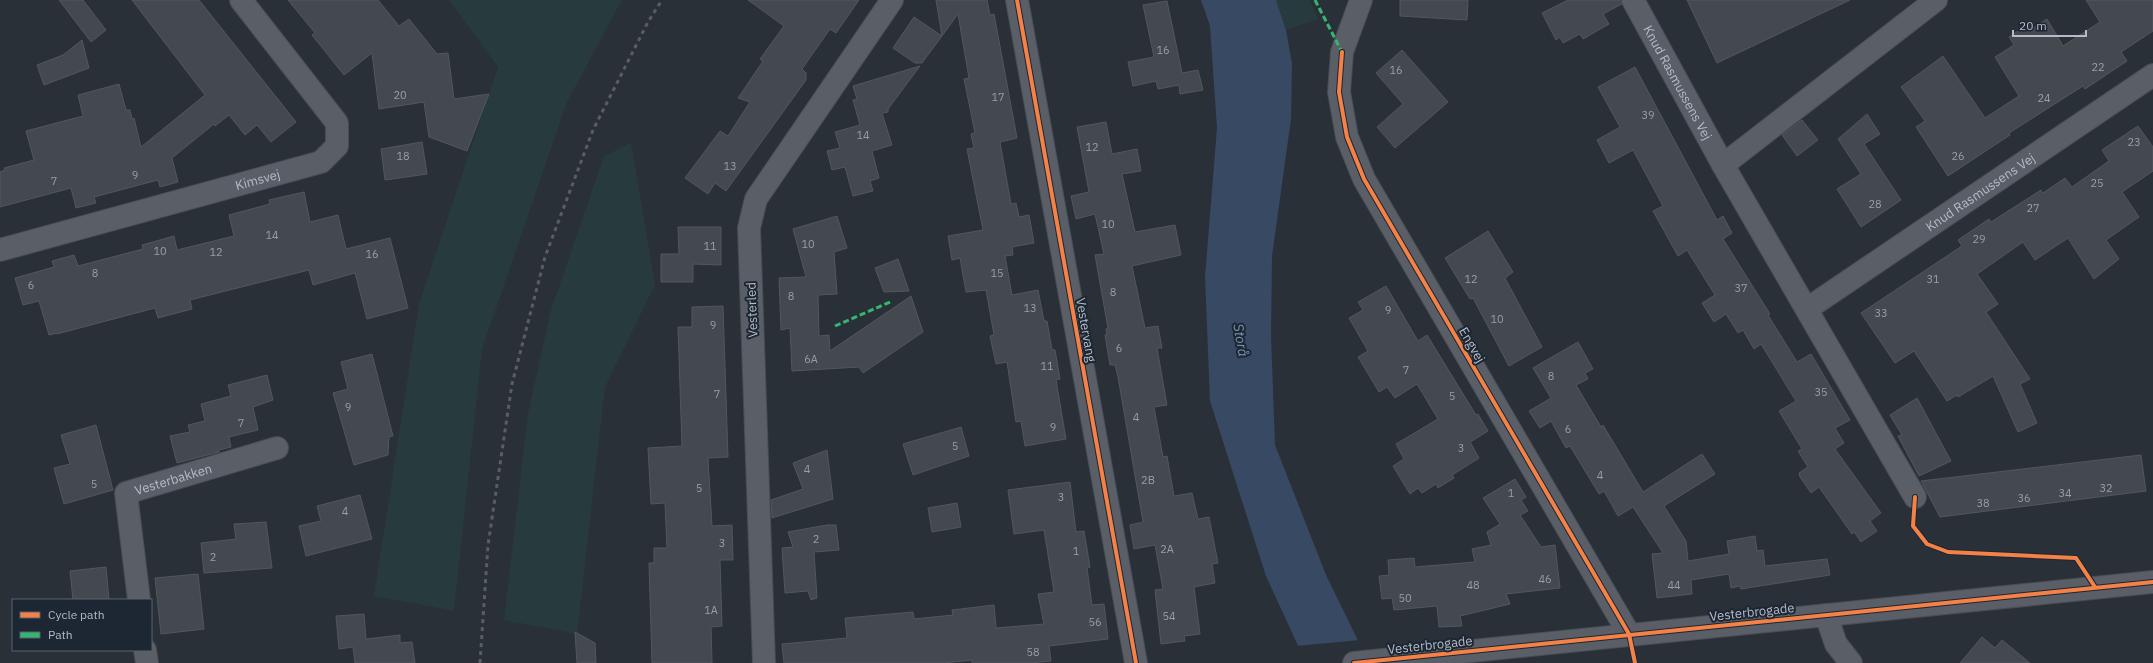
<svg xmlns="http://www.w3.org/2000/svg" width="2153" height="663" viewBox="0 0 2153 663" font-family="'IBM Plex Sans',sans-serif">
	<style>
		.green { fill: #273a3e }
		.water { fill: #384963 }
		.pier { fill: #2a3038 }
		.building { fill: #444950; stroke: #52575f }
		.lines { fill: none; stroke-linecap: round; stroke-linejoin: round }
		.minor-casing { stroke: #484c53; stroke-width: 24 }
		.minor { stroke: #5a5e66; stroke-width: 22 }
		.rail { stroke: #595d64; stroke-width: 3; stroke-dasharray: 4 4; stroke-linecap: butt }
		.quiet { stroke: #33b770; stroke-width: 3; stroke-dasharray: 6 3; stroke-linecap: butt }
		.cycleway-casing { stroke: #1d2633; stroke-width: 6 }
		.cycleway { stroke: #f48246; stroke-width: 4 }
		.labels { text-anchor: middle; dominant-baseline: central; stroke-width: 4; stroke-linejoin: round; paint-order: stroke }
		.number-label { font-size: 11px; fill: #989fab }
		.street-label { font-size: 13px; fill: #b4bcc9; stroke: #1d2633 }
		.water-label { font-size: 14px; font-style: italic; fill: #7c92b1; stroke: #1d2633 }
	</style>
	<rect width="100%" height="100%" fill="#2a3038"/>
	<g class="green">
		<polygon points="449,0 622,0 567,102 482,349 454,611 374,596 419,304 498,67"/>
		<polygon points="1276,0 1310,0 1318,19 1286,30"/>
		<polygon points="631,143 655,285 605,387 577,634 504,620 528,413 551,310 604,156"/>
	</g>
	<polygon class="water" points="1201,0 1276,0 1286,30 1292,64 1291,119 1272,256 1271,336 1275,445 1326,575 1369,663 1306,663 1266,576 1210,401 1205,277 1217,128 1210,26"/>
	<polygon class="pier" points="1360,640 1371,663 1304,663 1296,646"/>
	<g class="building">
		<polygon points="59,0 83,0 106,30 91,42"/>
		<polygon points="132,0 199,0 296,122 271,142 257,125 245,135 229,115 215,126 214,124 172,158 178,182 160,187 158,180 94,197 96,203 76,208 71,188 0,207 0,172 5,170 4,168 34,160 26,131 83,116 78,95 119,84 126,110 130,110 132,119 134,118 141,147 205,95"/>
		<polygon points="288,0 378,0 399,26 409,19 437,54 448,53 454,99 489,94 467,151 429,137 424,102 379,109 372,53 344,75 312,35 315,33"/>
		<polygon points="748,0 859,0 836,33 830,29 802,69 806,73 806,80 726,191 715,183 708,194 685,178 720,131 728,136 750,102 738,98 763,61 760,59 784,26"/>
		<polygon points="936,0 987,0 990,15 994,14 1017,138 1000,142 1011,204 1016,203 1019,217 1029,215 1034,243 1012,247 1013,255 1005,256 1012,295 1038,290 1044,321 1047,321 1052,350 1055,350 1060,379 1056,380 1066,439 1025,446 1021,421 1016,422 1007,362 996,364 990,336 994,335 986,290 966,292 960,258 952,260 948,236 983,230 967,149 974,148 971,134 975,133 964,79 969,78 958,14 942,36"/>
		<polygon points="1400,0 1468,0 1467,20 1400,16"/>
		<polygon points="1568,0 1621,0 1622,4 1603,14 1609,24 1583,39 1580,34 1563,43 1560,37 1556,40 1542,13"/>
		<polygon points="1687,0 1850,0 1717,63"/>
		<polygon points="2086,0 2153,0 2153,31 2121,52 2127,61 2085,89 2083,86 2009,133 2010,135 1948,176 1916,127 1925,121 1901,87 1943,56 1985,118 2019,96 1995,57 2014,45 2009,37 2029,24 2032,29 2047,19 2063,46 2100,22"/>
		<polygon points="1167,1 1182,73 1198,70 1203,90 1180,94 1179,85 1158,89 1156,81 1133,86 1128,62 1154,57 1143,5"/>
		<polygon points="914,17 942,36 922,63 915,63 893,48"/>
		<polygon points="82,40 89,68 44,85 37,65 63,55"/>
		<polygon points="1402,50 1448,102 1395,148 1377,127 1403,104 1376,73"/>
		<polygon points="920,66 888,109 888,112 882,113 892,145 872,151 879,178 870,181 873,191 853,196 845,167 832,170 827,151 840,148 835,132 860,125 853,100 857,99 853,86"/>
		<polygon points="1635,67 1717,220 1723,216 1732,233 1723,239 1770,314 1768,315 1797,362 1811,354 1850,420 1835,428 1844,443 1835,449 1881,513 1870,521 1877,531 1861,542 1854,532 1852,534 1819,487 1811,493 1800,477 1799,473 1808,467 1798,451 1802,449 1779,411 1796,401 1761,344 1754,349 1743,330 1738,333 1726,314 1714,322 1702,303 1715,295 1687,250 1678,256 1653,211 1663,206 1633,150 1609,163 1597,140 1620,127 1598,87"/>
		<polygon points="1867,114 1880,134 1864,144 1901,200 1861,227 1837,189 1861,174 1838,139"/>
		<polygon points="1802,120 1818,140 1797,156 1782,135"/>
		<polygon points="1106,122 1112,154 1137,149 1141,171 1122,174 1135,232 1175,225 1181,255 1132,266 1145,328 1158,326 1162,348 1157,348 1167,405 1154,407 1163,457 1167,456 1174,496 1192,493 1198,519 1209,517 1218,563 1212,564 1215,583 1194,587 1200,634 1184,636 1185,641 1161,644 1155,590 1163,589 1155,545 1134,549 1130,525 1143,522 1118,377 1115,365 1110,365 1105,335 1107,335 1106,329 1108,328 1095,255 1104,254 1095,214 1076,219 1071,196 1089,192 1077,127"/>
		<polygon points="2138,126 2153,147 2153,171 2122,192 2139,217 2106,240 2119,259 2094,279 2068,238 2035,260 2023,242 1977,274 1998,304 1986,312 2030,379 2020,384 2037,423 2018,432 1993,376 1958,397 1957,395 1947,401 1914,351 1895,363 1861,313 1962,246 1958,240 1989,219 1991,222 2041,190 2043,193 2065,178 2072,187 2109,161 2102,150"/>
		<polygon points="422,142 427,174 385,180 381,149"/>
		<polygon points="304,192 310,222 338,215 346,249 390,238 408,308 367,319 355,273 313,285 309,270 190,300 192,309 158,318 155,308 57,334 57,333 49,335 39,301 23,305 15,278 54,267 52,261 74,255 78,266 143,249 142,245 174,236 177,250 234,236 229,215 270,204 269,200"/>
		<polygon points="837,216 847,248 834,252 837,294 818,295 819,336 829,335 830,351 911,296 923,332 863,373 859,367 792,371 790,328 781,330 779,278 806,277 793,229"/>
		<polygon points="678,227 721,227 721,265 693,264 693,282 661,282 661,254 679,254"/>
		<polygon points="1488,231 1513,272 1505,278 1542,347 1509,366 1473,298 1470,299 1445,258"/>
		<polygon points="898,259 909,291 884,292 875,268"/>
		<polygon points="1386,286 1418,341 1427,335 1476,415 1478,414 1488,431 1470,442 1479,458 1452,475 1454,478 1438,488 1436,484 1422,493 1418,488 1410,494 1393,466 1404,459 1396,444 1438,419 1417,384 1395,398 1387,387 1379,392 1358,357 1368,351 1349,318 1363,310 1358,302"/>
		<polygon points="723,306 728,457 708,458 712,526 732,525 733,560 720,560 722,626 711,627 712,663 652,663 649,563 654,563 654,548 667,548 665,503 651,504 648,448 682,446 678,327 692,327 692,307"/>
		<polygon points="1578,342 1593,369 1585,373 1588,379 1576,385 1601,427 1603,425 1643,492 1702,454 1715,474 1664,506 1686,541 1688,561 1729,554 1727,541 1755,536 1757,551 1763,550 1765,566 1827,559 1830,575 1741,589 1740,586 1731,588 1729,574 1691,580 1692,594 1657,598 1652,554 1663,553 1633,507 1618,516 1604,491 1599,494 1570,446 1566,448 1551,421 1540,428 1529,411 1551,398 1533,368"/>
		<polygon points="372,354 393,436 389,437 388,455 354,465 333,393 348,389 341,362"/>
		<polygon points="267,375 273,400 253,407 258,430 229,437 231,447 219,450 219,452 177,463 170,436 190,432 188,425 205,421 201,404 231,396 228,385"/>
		<polygon points="1917,398 1951,461 1919,476 1898,436 1902,435 1890,415"/>
		<polygon points="96,425 113,490 64,504 54,468 70,464 61,435"/>
		<polygon points="961,427 969,456 913,475 903,444"/>
		<polygon points="827,450 833,499 772,518 771,500 803,489 793,463"/>
		<polygon points="2141,455 2146,491 1940,517 1921,481"/>
		<polygon points="1515,479 1526,497 1521,500 1528,511 1520,515 1541,547 1555,545 1560,588 1506,594 1510,604 1460,616 1462,626 1439,627 1437,606 1394,610 1392,598 1382,599 1379,576 1389,575 1388,560 1414,558 1415,567 1475,562 1472,549 1491,545 1487,532 1500,524 1483,498"/>
		<polygon points="1070,482 1076,532 1084,531 1090,567 1087,568 1092,605 1104,604 1108,639 1049,646 1051,661 1030,663 972,663 972,660 944,663 784,663 782,644 847,638 845,618 913,612 914,619 953,615 952,610 994,605 996,628 1044,624 1038,594 1054,592 1044,530 1014,534 1008,490"/>
		<polygon points="360,495 372,539 306,556 299,526 321,521 317,506"/>
		<polygon points="957,503 961,527 932,532 928,508"/>
		<polygon points="266,522 272,568 204,573 201,543 236,539 234,524"/>
		<polygon points="827,525 836,525 839,550 814,552 817,598 811,600 808,591 785,593 782,548 793,547 788,532"/>
		<polygon points="106,567 109,600 73,600 70,571"/>
		<polygon points="198,574 204,629 161,634 155,578"/>
		<polygon points="364,614 366,639 400,635 400,643 412,642 415,663 355,663 353,647 339,649 336,616"/>
		<polygon points="575,632 595,643 596,663 577,663"/>
		<polygon points="1982,637 1995,648 2002,640 2030,663 1960,663"/>
	</g>
	<g class="lines">
		<g class="minor-casing">
			<g id="minor">
				<polyline points="1017,0 1136,663"/>
				<polyline points="1361,0 1342,52 1339,92 1347,137 1364,179 1629,634"/>
				<path id="s1" d="M1633,0L1723,165L1915,497"/>
				<polyline points="1723,165 1936,0"/>
				<path id="s2" d="M0,250L321,162L337,146V123L241,0"/>
				<path id="s3" d="M1807,309L2153,75"/>
				<path id="s4" d="M139,600L126,493L277,448"/>
				<polyline points="1826,615 1836,644 1851,663"/>
				<polyline points="145,650 147,663"/>
				<polyline points="764,663 749,228 756,199 892,0"/>
				<polyline points="1354,663 2153,582"/>
			</g>
		</g>
		<use href="#minor" class="minor"/>
		<polyline class="rail" points="480,663 488,545 512,384 545,257 593,130 648,22 662,0"/>
		<g class="quiet">
			<polyline points="1315,0 1342,52"/>
			<polyline points="835,326 890,302"/>
		</g>
		<g class="cycleway-casing">
			<g id="cycleway">
				<polyline points="1017,0 1136,663"/>
				<polyline points="1342,52 1339,92 1347,137 1364,179 1629,634 1635,663"/>
				<polyline points="1915,497 1913,526 1927,544 1948,552 2076,558 2095,587"/>
				<polyline points="1354,663 2153,582"/>
			</g>
		</g>
		<use href="#cycleway" class="cycleway"/>
	</g>
	<g class="labels">
		<g class="number-label">
			<text x="1163" y="50">16</text>
			<text x="2098" y="67">22</text>
			<text x="1396" y="70">16</text>
			<text x="400" y="95">20</text>
			<text x="998" y="97">17</text>
			<text x="2044" y="98">24</text>
			<text x="1648" y="115">39</text>
			<text x="863" y="135">14</text>
			<text x="2134" y="142">23</text>
			<text x="1092" y="147">12</text>
			<text x="403" y="156">18</text>
			<text x="1958" y="156">26</text>
			<text x="730" y="166">13</text>
			<text x="135" y="175">9</text>
			<text x="54" y="181">7</text>
			<text x="2097" y="183">25</text>
			<text x="1875" y="204">28</text>
			<text x="2033" y="208">27</text>
			<text x="1108" y="224">10</text>
			<text x="272" y="235">14</text>
			<text x="1979" y="239">29</text>
			<text x="808" y="244">10</text>
			<text x="710" y="246">11</text>
			<text x="160" y="251">10</text>
			<text x="216" y="252">12</text>
			<text x="372" y="254">16</text>
			<text x="95" y="273">8</text>
			<text x="997" y="273">15</text>
			<text x="1471" y="279">12</text>
			<text x="1933" y="279">31</text>
			<text x="31" y="285">6</text>
			<text x="1741" y="288">37</text>
			<text x="1113" y="292">8</text>
			<text x="791" y="296">8</text>
			<text x="1030" y="308">13</text>
			<text x="1388" y="310">9</text>
			<text x="1881" y="313">33</text>
			<text x="1497" y="319">10</text>
			<text x="713" y="325">9</text>
			<text x="1119" y="348">6</text>
			<text x="811" y="359">6A</text>
			<text x="1047" y="366">11</text>
			<text x="1406" y="370">7</text>
			<text x="1551" y="376">8</text>
			<text x="1821" y="392">35</text>
			<text x="717" y="394">7</text>
			<text x="1452" y="396">5</text>
			<text x="348" y="407">9</text>
			<text x="1136" y="417">4</text>
			<text x="241" y="423">7</text>
			<text x="1053" y="427">9</text>
			<text x="1568" y="429">6</text>
			<text x="955" y="446">5</text>
			<text x="1461" y="448">3</text>
			<text x="807" y="469">4</text>
			<text x="1600" y="475">4</text>
			<text x="1148" y="480">2B</text>
			<text x="94" y="484">5</text>
			<text x="699" y="488">5</text>
			<text x="2106" y="488">32</text>
			<text x="1511" y="493">1</text>
			<text x="2065" y="493">34</text>
			<text x="1061" y="497">3</text>
			<text x="2024" y="498">36</text>
			<text x="1983" y="503">38</text>
			<text x="345" y="511">4</text>
			<text x="816" y="539">2</text>
			<text x="722" y="543">3</text>
			<text x="1167" y="549">2A</text>
			<text x="1076" y="551">1</text>
			<text x="213" y="557">2</text>
			<text x="1545" y="579">46</text>
			<text x="1473" y="585">48</text>
			<text x="1674" y="585">44</text>
			<text x="1405" y="598">50</text>
			<text x="711" y="610">1A</text>
			<text x="1169" y="616">54</text>
			<text x="1095" y="622">56</text>
			<text x="1033" y="652">58</text>
		</g>
		<g class="street-label">
			<text stroke="none"><textPath href="#s1" startOffset="94">Knud Rasmussens Vej</textPath></text>
			<text stroke="none"><textPath href="#s2" startOffset="267">Kimsvej</textPath></text>
			<text stroke="none"><textPath href="#s3" startOffset="209">Knud Rasmussens Vej</textPath></text>
			<text transform="translate(752 310) rotate(-92)">Vesterled</text>
			<text transform="translate(1086 330) rotate(80)">Vestervang</text>
			<text transform="translate(1472 345) rotate(60)">Engvej</text>
			<text stroke="none"><textPath href="#s4" startOffset="157">Vesterbakken</textPath></text>
			<text transform="translate(1752 612) rotate(-6)">Vesterbrogade</text>
			<text transform="translate(1430 645) rotate(-6)">Vesterbrogade</text>
		</g>
		<g class="water-label">
			<text transform="translate(1241 340) rotate(80)">Storå</text>
		</g>
	</g>
	<rect x="12" y="599" width="140" height="52" fill="#1d2633" stroke="#59626f"/>
	<rect x="20" y="612" width="20" height="6" fill="#f48246" stroke="#59626f"/>
	<text x="48" y="619" font-size="12" fill="#b4bcc9">Cycle path</text>
	<rect x="20" y="632" width="20" height="6" fill="#33b770" stroke="#59626f"/>
	<text x="48" y="639" font-size="12" fill="#b4bcc9">Path</text>
	<path d="M2013 30v6h73v-6" fill="none" stroke="#b4bcc9" stroke-width="2"/>
	<text x="2019" y="30" font-size="12" fill="#b4bcc9" stroke="#1d2633" stroke-width="3" paint-order="stroke">20 m</text>
</svg>
